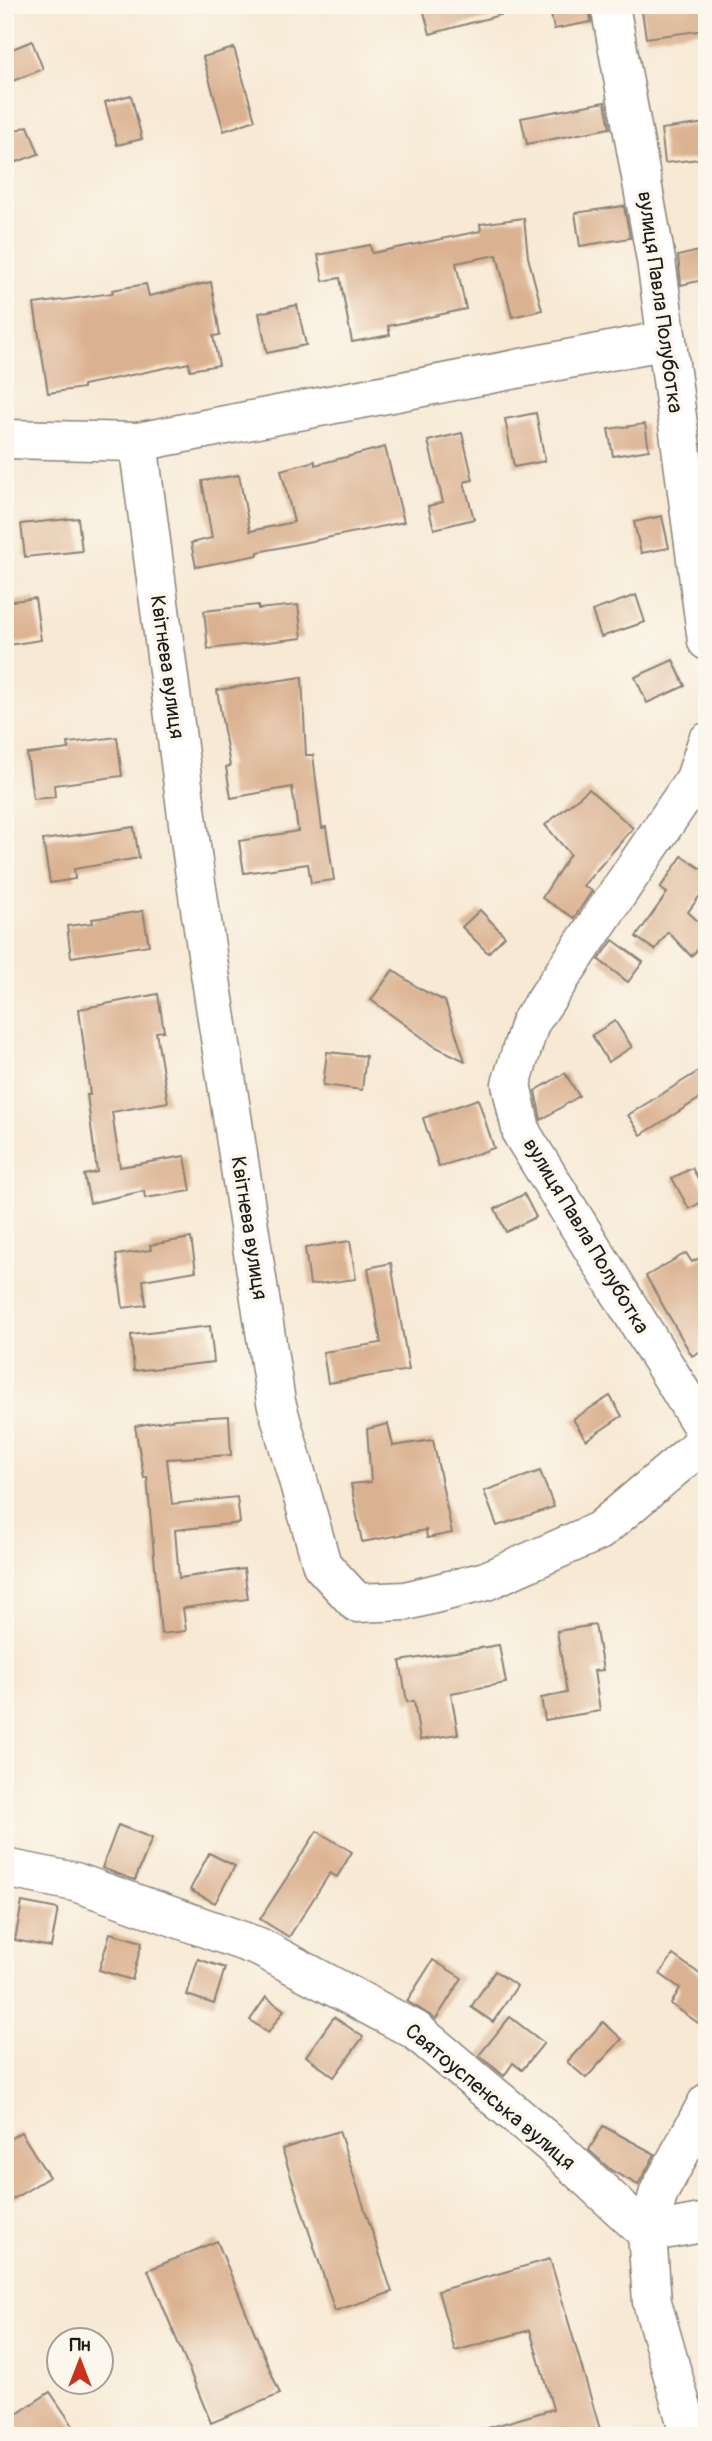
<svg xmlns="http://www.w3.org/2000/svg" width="712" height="2441" viewBox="0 0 712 2441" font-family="Pangolin,sans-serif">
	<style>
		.building { fill: #dbb291 }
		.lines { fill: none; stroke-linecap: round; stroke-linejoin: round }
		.minor-casing { stroke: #8a8278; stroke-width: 41 }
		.minor { stroke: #fff; stroke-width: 38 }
		.labels { text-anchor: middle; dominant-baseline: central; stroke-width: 7; stroke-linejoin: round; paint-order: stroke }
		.street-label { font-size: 21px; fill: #1c1c1c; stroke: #fbf7ec }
	</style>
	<rect width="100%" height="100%" fill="#fbf7ec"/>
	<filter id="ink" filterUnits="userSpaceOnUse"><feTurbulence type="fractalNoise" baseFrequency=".0143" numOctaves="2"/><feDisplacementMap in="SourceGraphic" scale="14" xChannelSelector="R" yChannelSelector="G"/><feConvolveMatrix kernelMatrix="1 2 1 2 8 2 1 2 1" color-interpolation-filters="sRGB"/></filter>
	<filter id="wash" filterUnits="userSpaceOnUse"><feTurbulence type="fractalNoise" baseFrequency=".00686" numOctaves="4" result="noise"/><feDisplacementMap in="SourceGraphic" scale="28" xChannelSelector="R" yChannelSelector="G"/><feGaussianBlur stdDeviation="1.57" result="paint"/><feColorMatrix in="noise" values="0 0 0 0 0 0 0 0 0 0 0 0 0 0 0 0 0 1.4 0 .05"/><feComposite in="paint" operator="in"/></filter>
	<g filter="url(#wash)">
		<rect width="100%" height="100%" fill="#f7e9d4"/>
		<g id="blocks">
			<g class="building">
				<polygon points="422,5 510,5 511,12 430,34"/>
				<polygon points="549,5 589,5 591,22 554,29"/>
				<polygon points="641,5 703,5 706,30 646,38"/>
				<polygon points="32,41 43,69 5,84 5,52"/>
				<polygon points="234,48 255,120 224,131 203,57"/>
				<polygon points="131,95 142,139 117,145 105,102"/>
				<polygon points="605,102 610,128 527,144 521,118"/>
				<polygon points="707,123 707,158 665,163 661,129"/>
				<polygon points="28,126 39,154 5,166 5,134"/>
				<polygon points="624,206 630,238 580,246 575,213"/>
				<polygon points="524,218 528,257 542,310 512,317 497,255 456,263 466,309 388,326 390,335 352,342 340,278 323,281 318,255 370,245 372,253 481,231 480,224"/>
				<polygon points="707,249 707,279 681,285 678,256"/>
				<polygon points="211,282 220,335 213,336 219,365 190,370 189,363 83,385 83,388 48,393 34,304 113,293 112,290 146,284 149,296"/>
				<polygon points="297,305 306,345 267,353 259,313"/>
				<polygon points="536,413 545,461 514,467 505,419"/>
				<polygon points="645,424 649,450 613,456 608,429"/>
				<polygon points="462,433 473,480 464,482 474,519 434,529 428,506 443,502 428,441"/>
				<polygon points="385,447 404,522 258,552 258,555 196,567 191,543 212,538 202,481 239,475 250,531 294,522 281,470 315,461 315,465"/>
				<polygon points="662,516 669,548 641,553 634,522"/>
				<polygon points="78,518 82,551 25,557 21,524"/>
				<polygon points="636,595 645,622 601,637 592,611"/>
				<polygon points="35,598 41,640 8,645 5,602"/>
				<polygon points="258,605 258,609 298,605 302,638 208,649 204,611"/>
				<polygon points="673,660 685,686 647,703 635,677"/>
				<polygon points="302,677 306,755 313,755 322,828 326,827 334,880 311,883 308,864 244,873 239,841 298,831 292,787 231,798 226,767 230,766 217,690"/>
				<polygon points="117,737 122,776 54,785 55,797 33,799 27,754 69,749 68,743"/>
				<polygon points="589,789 633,828 583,886 592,891 574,918 542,898 570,854 545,825"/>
				<polygon points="134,827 139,858 74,869 75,879 50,883 43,840"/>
				<polygon points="682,856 707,873 707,886 688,912 707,930 707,941 691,956 668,932 655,950 636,937 667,893 660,888"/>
				<polygon points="480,910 505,936 488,953 462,927"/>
				<polygon points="143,911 149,945 71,957 67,926 93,923 92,919"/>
				<polygon points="613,940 643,962 628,982 599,960"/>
				<polygon points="393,970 420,989 445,1001 465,1061 434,1046 371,1000"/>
				<polygon points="158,994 164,1031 156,1032 168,1102 112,1112 120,1167 185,1156 191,1191 145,1198 144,1191 90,1203 84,1175 97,1172 87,1095 90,1095 79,1009"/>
				<polygon points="615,1021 632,1047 608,1062 592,1035"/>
				<polygon points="327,1052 366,1056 362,1090 323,1085"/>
				<polygon points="707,1066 707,1094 641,1135 628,1115"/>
				<polygon points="565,1073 579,1096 541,1120 535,1091"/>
				<polygon points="478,1099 494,1148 439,1167 423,1118"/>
				<polygon points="692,1168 707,1194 707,1199 689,1209 672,1178"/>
				<polygon points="524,1194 536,1217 506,1232 495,1209"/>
				<polygon points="191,1238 196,1271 143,1280 146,1305 123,1308 116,1255 151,1250 150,1245"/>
				<polygon points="350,1241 356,1279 310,1285 305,1248"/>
				<polygon points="686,1253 692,1262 707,1254 707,1348 692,1356 646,1276"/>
				<polygon points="391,1263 409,1370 328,1383 323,1352 381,1343 368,1268"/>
				<polygon points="210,1326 214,1362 134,1371 131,1335"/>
				<polygon points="610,1396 622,1416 586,1440 573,1419"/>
				<polygon points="229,1416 231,1455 167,1459 172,1504 237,1497 240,1523 175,1530 179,1578 244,1569 248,1599 183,1608 186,1631 161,1634 147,1477 144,1478 135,1426 176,1419"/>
				<polygon points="388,1424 393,1446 433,1440 452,1533 427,1538 426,1530 362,1542 351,1484 371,1482 367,1429"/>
				<polygon points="540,1471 554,1507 497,1526 484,1491"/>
				<polygon points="595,1625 603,1670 594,1671 600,1711 545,1720 541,1698 567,1693 557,1631"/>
				<polygon points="499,1645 506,1683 451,1693 458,1734 420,1740 414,1701 407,1702 400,1661"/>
				<polygon points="118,1825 152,1838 135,1880 102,1868"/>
				<polygon points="317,1831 352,1852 337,1877 330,1873 289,1937 260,1919"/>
				<polygon points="209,1853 235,1866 215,1903 190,1890"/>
				<polygon points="22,1902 58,1909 51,1947 15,1940"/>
				<polygon points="110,1933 142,1942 132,1980 99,1970"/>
				<polygon points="673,1955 707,1979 707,2029 671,2004 680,1988 660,1974"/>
				<polygon points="198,1959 225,1968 214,2004 187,1995"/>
				<polygon points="433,1960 462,1978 436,2019 407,2001"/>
				<polygon points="495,1971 517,1986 493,2022 471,2007"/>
				<polygon points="266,1997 284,2010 268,2033 250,2020"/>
				<polygon points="334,2017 363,2037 334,2077 306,2056"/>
				<polygon points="510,2017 544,2043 522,2070 513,2063 504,2076 479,2055"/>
				<polygon points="603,2022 622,2039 586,2078 567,2062"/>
				<polygon points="603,2126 655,2154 638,2185 612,2171 589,2150"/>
				<polygon points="339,2131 392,2292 335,2311 282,2149"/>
				<polygon points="21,2132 49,2177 5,2204 5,2142"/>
				<polygon points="217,2241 280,2394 211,2423 148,2270"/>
				<polygon points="550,2259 602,2436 482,2436 481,2430 553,2409 530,2330 455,2351 438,2291"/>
				<polygon points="50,2392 80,2436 5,2436 5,2422"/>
			</g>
		</g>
	</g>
	<g filter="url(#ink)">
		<use href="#blocks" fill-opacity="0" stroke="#8a8278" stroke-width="2"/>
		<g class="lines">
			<g class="minor-casing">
				<g id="minor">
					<polyline points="610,5 656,260 707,641"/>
					<polyline points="5,439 138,442 667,340"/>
					<polyline points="138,442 194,869 276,1402 322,1565 357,1603 406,1601 486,1581 599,1531 707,1440"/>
					<polyline points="707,742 695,779 530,1023 511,1084 522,1134 707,1434"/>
					<polyline points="5,1868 75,1882 259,1947 415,2030 552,2145 647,2233"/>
					<polyline points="647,2233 707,2222"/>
					<polyline points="690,2436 652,2302 647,2233 659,2192 707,2103"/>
				</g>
			</g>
			<use href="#minor" class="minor"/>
		</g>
	</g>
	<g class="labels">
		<g class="street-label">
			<text transform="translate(660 302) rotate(82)">вулиця Павла Полуботка</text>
			<text transform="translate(167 667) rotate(82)">Квітнева вулиця</text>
			<text transform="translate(249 1228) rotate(81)">Квітнева вулиця</text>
			<text transform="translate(586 1236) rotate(59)">вулиця Павла Полуботка</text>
			<text transform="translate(490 2097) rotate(40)">Святоуспенська вулиця</text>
		</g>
	</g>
	<rect width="712" height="2441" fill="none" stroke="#fbf7ec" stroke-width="28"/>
	<g transform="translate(80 2361)"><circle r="33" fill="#fbf7ec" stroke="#a29f99" stroke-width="2"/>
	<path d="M0-5L12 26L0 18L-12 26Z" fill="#c8321e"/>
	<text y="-10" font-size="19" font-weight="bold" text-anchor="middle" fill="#1c1c1c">Пн</text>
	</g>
</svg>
